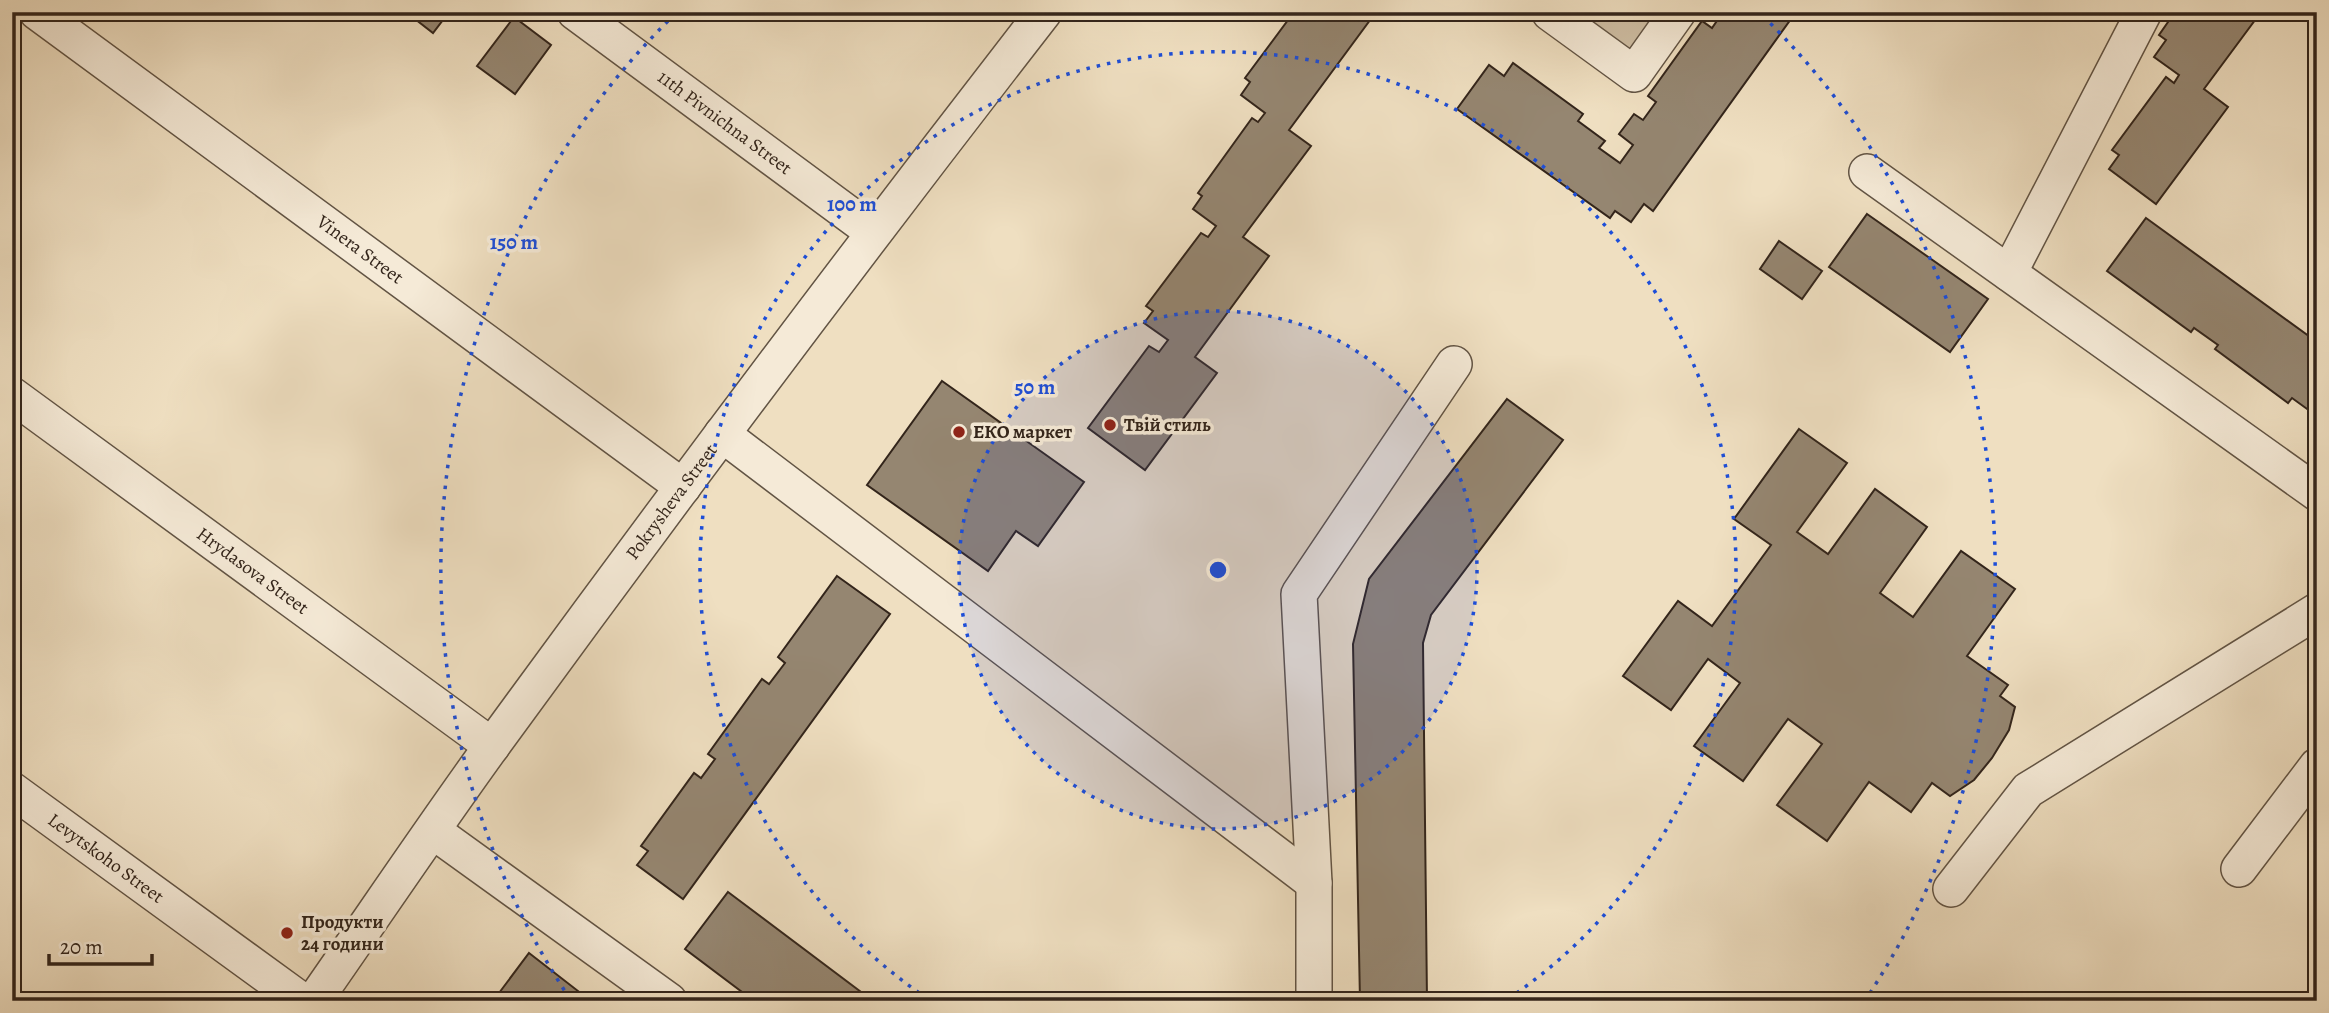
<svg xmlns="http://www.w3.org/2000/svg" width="2329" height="1013" viewBox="0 0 2329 1013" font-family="Alegreya,serif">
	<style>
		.green { fill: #cfbfa5; stroke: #817260; stroke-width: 2 }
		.building { fill: #958671; stroke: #33251b; stroke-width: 2 }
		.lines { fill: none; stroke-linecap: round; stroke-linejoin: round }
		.minor-casing { stroke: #625444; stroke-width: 38 }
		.minor { stroke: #f5ead7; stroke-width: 35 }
		.ring { fill: none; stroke: #1d4ed8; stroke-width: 3.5; stroke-dasharray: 3.5 7 }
		.poi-dot { fill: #8f2418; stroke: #f5ead7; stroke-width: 2.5 }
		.labels { text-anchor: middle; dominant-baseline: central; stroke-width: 7; stroke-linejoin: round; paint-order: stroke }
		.street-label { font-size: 19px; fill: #33251b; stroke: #f5ead7 }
		.poi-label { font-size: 19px; font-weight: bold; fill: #33251b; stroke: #f5ead7; text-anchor: start }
		.centre { fill: #1d4ed8; stroke: #f5ead7; stroke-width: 3.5 }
		.ring-label { font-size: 21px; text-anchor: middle; font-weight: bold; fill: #1d4ed8; stroke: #f5ead7; stroke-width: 7; stroke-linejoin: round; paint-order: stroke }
	</style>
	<rect width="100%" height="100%" fill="#efdfc1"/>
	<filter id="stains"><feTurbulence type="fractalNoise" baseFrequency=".00286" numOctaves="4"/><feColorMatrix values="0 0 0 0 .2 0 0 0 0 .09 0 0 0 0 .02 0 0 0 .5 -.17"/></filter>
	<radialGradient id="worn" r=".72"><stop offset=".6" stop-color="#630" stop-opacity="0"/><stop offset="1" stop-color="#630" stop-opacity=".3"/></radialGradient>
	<polygon class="green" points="1536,12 1671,12 1623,77"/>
	<g class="building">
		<polygon points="406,12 449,12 433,33"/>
		<polygon points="1294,12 1376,12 1289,130 1311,146 1243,237 1269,256 1195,357 1217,373 1145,470 1088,428 1149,346 1159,352 1168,340 1144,323 1153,311 1146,306 1201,233 1208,237 1216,226 1193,209 1202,196 1198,193 1252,118 1258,122 1265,113 1241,95 1250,82 1245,78"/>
		<polygon points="1723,12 1796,12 1653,211 1644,204 1631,222 1615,211 1610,218 1457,109 1489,65 1504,76 1513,63 1583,114 1578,121 1605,141 1599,148 1620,163 1633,145 1619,134 1634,114 1643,120 1656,102 1648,96 1702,21 1712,28"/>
		<polygon points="2175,12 2261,12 2204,89 2228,107 2156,204 2109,169 2119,155 2112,150 2166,77 2174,83 2179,75 2154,57 2166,40 2159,35"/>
		<polygon points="514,17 551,45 515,94 477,66"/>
		<polygon points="1867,214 1988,299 1950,352 1829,267"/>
		<polygon points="2146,218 2317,342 2317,424 2310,420 2314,414 2292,398 2288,403 2215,349 2218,345 2194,328 2191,332 2107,271"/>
		<polygon points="1779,241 1822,271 1802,299 1760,269"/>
		<polygon points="942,381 1084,482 1038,546 1016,531 988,571 867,485"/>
		<polygon points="1507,399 1563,440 1431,615 1423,643 1427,1001 1360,1001 1353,644 1369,579"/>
		<polygon points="1799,429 1847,463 1797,532 1828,554 1875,489 1927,527 1880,593 1913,617 1961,551 2015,589 1967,656 2008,685 2000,696 2015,707 2009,730 1992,758 1974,780 1950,796 1932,783 1911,812 1869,782 1827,841 1777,805 1822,744 1788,719 1743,781 1694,746 1740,683 1708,659 1671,710 1623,676 1678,601 1712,626 1771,545 1734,519"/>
		<polygon points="837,576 890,614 683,899 637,865 648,851 641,846 694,773 701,778 715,759 708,754 762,679 769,684 785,663 778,657"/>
		<polygon points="728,892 873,1001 754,1001 685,949"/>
		<polygon points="529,953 587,998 586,1001 508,1001 499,993"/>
	</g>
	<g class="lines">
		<g class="minor-casing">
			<g id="minor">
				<path id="s1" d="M37,12L683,487"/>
				<path id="s2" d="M575,12L873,232"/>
				<polyline points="1550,13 1634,74 1678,12"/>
				<polyline points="1867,172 2317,493"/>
				<polyline points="2009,273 2144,12"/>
				<path id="s3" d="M12,395L492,746"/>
				<polyline points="722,434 1314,883"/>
				<path id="s4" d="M12,790L302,1001"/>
				<polyline points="433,831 669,1001"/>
				<polyline points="2239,869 2317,766"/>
				<polyline points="1951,889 2028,790 2317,611"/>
				<path id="s5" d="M314,1001C374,915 433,827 494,743C674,496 857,253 1044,12"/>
				<polyline points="1314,1001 1314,883 1299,594 1454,364"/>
			</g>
		</g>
		<use href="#minor" class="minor"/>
	</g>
	<circle cx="1218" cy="570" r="259" fill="#1d4ed8" fill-opacity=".12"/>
	<g class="ring">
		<circle cx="1218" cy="570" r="259"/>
		<path d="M928 999A518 518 0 1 1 1508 999"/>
		<path d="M570 999A777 777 0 0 1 673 16M1763 16A777 777 0 0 1 1866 999"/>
	</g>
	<g class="poi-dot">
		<circle cx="1110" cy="425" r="7"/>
		<circle cx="959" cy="432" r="7"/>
		<circle cx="287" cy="933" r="7"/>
	</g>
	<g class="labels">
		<g class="street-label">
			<text stroke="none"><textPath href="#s2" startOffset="186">11th Pivnichna Street</textPath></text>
			<text stroke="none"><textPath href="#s1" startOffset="401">Vinera Street</textPath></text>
			<text stroke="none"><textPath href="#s5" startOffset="614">Pokrysheva Street</textPath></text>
			<text stroke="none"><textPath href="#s3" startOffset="298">Hrydasova Street</textPath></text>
			<text stroke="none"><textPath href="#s4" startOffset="116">Levytskoho Street</textPath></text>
		</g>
		<g class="poi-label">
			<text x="1124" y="425">Твій стиль</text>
			<text x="973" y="432">ЕКО маркет</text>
			<text x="301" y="922">Продукти<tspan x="301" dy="22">24 години</tspan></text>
		</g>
	</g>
	<circle cx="1218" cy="570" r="10" class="centre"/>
	<g class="ring-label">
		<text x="852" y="211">100 m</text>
		<text x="514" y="249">150 m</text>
		<text x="1035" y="394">50 m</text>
	</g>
	<rect width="2329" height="1013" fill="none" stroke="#efdfc1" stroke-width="42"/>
	<rect x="14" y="14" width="2301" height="985" fill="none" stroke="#33251b" stroke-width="3.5"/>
	<rect x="21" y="21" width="2287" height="971" fill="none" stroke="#33251b" stroke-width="2"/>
	<path d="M49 954v10h103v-10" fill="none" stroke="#33251b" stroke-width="3.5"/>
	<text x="60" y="954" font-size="21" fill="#33251b" stroke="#f5ead7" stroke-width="5" paint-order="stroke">20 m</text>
	<rect width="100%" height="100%" filter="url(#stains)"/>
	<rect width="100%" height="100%" fill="url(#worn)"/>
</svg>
